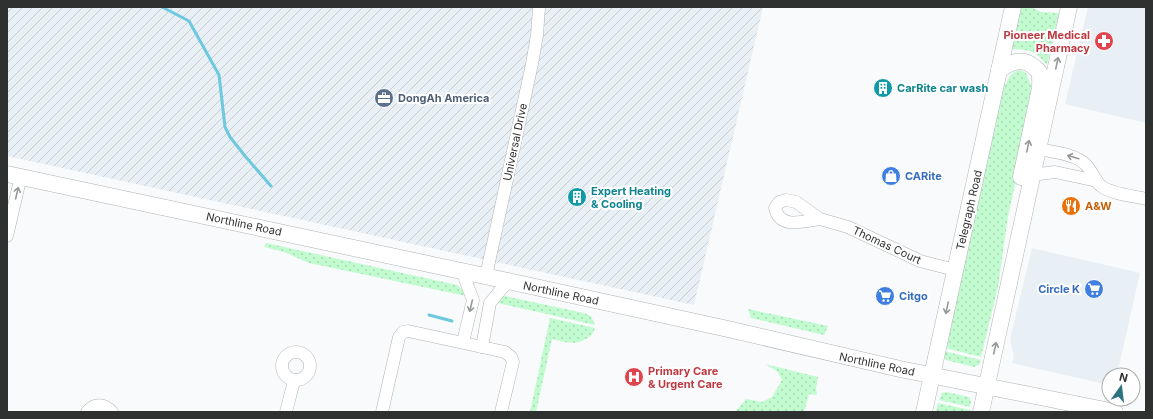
<svg xmlns="http://www.w3.org/2000/svg" width="1153" height="419" viewBox="0 0 1153 419" font-family="Inter,sans-serif">
	<style>
		.built { fill: #e8f0f6 }
		.industrial { fill: url(#industrial-furrows) }
		.grass { fill: url(#grass-dots) }
		.lines { fill: none; stroke-linecap: round; stroke-linejoin: round }
		.stream { stroke: #6ec8de; stroke-width: 3 }
		.minor-casing { stroke: #b2b3b4; stroke-width: 13 }
		.major-casing { stroke: #b2b3b4; stroke-width: 17 }
		.minor { stroke: #fff; stroke-width: 12 }
		.major { stroke: #fff; stroke-width: 16 }
		.oneway { stroke: #979898 }
		.labels { text-anchor: middle; dominant-baseline: central; stroke-width: 4; stroke-linejoin: round; paint-order: stroke }
		.health-label { font-size: 11px; font-weight: bold; fill: #be3a42; stroke: #fff; text-anchor: end }
		.culture-label { font-size: 11px; font-weight: bold; fill: #0d838f; stroke: #fff; text-anchor: start }
		.service-label { font-size: 11px; font-weight: bold; fill: #4e5e75; stroke: #fff; text-anchor: start }
		.street-label { font-size: 11px; fill: #2f3030; stroke: #fff }
		.shop-label { font-size: 11px; font-weight: bold; fill: #366cbe; stroke: #fff; text-anchor: start }
		.food-label { font-size: 11px; font-weight: bold; fill: #c56008; stroke: #fff; text-anchor: start }
	</style>
	<defs>
		<pattern id="industrial-furrows" width="10" height="10" patternUnits="userSpaceOnUse"><rect width="10" height="10" fill="#e8f0f6"/><path d="M-1 1l2-2M0 10L10 0M9 11l2-2" fill="none" stroke="#c7ced3"/></pattern>
		<pattern id="grass-dots" width="8" height="8" patternUnits="userSpaceOnUse"><rect width="8" height="8" fill="#c3fbd0"/><path d="M2 2h.1M6 6h.1" fill="none" stroke="#a8d7b3" stroke-width="1.8" stroke-linecap="round"/></pattern>
	</defs>
	<rect width="100%" height="100%" fill="#f8fafb"/>
	<g class="built">
		<polygon points="1088,7 1146,7 1146,123 1065,104"/>
		<polygon points="1032,248 1140,273 1117,375 1109,375 1109,385 1012,363 1014,357 1010,339"/>
	</g>
	<polygon class="industrial" points="7,7 763,7 694,305 7,156"/>
	<g class="grass">
		<path d="M1021,7H1031L1041,12L1059,13L1047,65C1034,50 1031,50 1012,49Z"/>
		<path d="M1020,70L1026,73L1031,85V99H1034L1008,216L998,287L981,357L945,348L1004,84H1006C1009,77 1011,72 1020,70Z"/>
		<polygon points="266,243 457,285 465,292 466,296 309,263 284,252 264,247"/>
		<polygon points="502,296 505,296 584,313 591,316 595,325 498,303"/>
		<polygon points="748,309 828,326 824,335 751,318"/>
		<path d="M550,318L595,328C593,334 590,337 584,340C574,346 563,341 552,339L536,412H530Z"/>
		<polygon points="944,351 981,360 980,364 974,367 946,360 944,357"/>
		<polygon points="765,364 818,377 816,389 817,394 816,395 809,394 804,412 735,412 746,399 762,402 772,397 782,380 778,372"/>
		<polygon points="946,392 969,397 971,402 970,407 939,400 942,393"/>
		<polygon points="938,403 970,410 969,412 936,412"/>
	</g>
	<g class="lines">
		<g class="stream">
			<polyline points="162,7 189,21 219,75 225,127 230,137 245,156 271,186"/>
			<polyline points="429,315 452,321"/>
		</g>
		<g class="minor-casing">
			<g id="minor">
				<path d="M1039,149C1052,152 1076,154 1085,164C1092,170 1094,180 1101,186C1111,194 1134,196 1146,199"/>
				<polyline points="1032,175 1055,172 1097,181"/>
				<path d="M820,219C804,221 780,230 775,208L779,202L786,200L796,202L820,219L848,227L920,261L955,270"/>
				<polyline points="7,236 21,176"/>
				<polyline points="462,271 473,300 463,342"/>
				<polyline points="486,276 532,64 537,35 539,7"/>
				<polyline points="482,347 490,303 508,281"/>
				<circle cx="296" cy="366" r="14"/>
				<path d="M87,412C94,403 104,403 112,412"/>
				<polyline points="286,412 294,381"/>
				<polyline points="382,412 399,337 403,332 408,331 505,352 511,357 513,362 501,412"/>
			</g>
		</g>
		<g class="major-casing">
			<g id="major">
				<path d="M999,71C1010,61 1024,57 1035,68C1036,69 1039,71 1039,72C1041,77 1040,83 1040,88L1021,177"/>
				<polyline points="7,174 508,281 728,329 900,369 1115,412"/>
				<polyline points="924,412 1013,7"/>
				<polyline points="981,412 1069,7"/>
			</g>
		</g>
		<use href="#minor" class="minor"/>
		<use href="#major" class="major"/>
	</g>
	<defs><path id="oneway-shaft" d="M-6 0H5M1.5-3L5.5 0L1.5 3" fill="none" stroke-width="1.6" stroke-linecap="round" stroke-linejoin="round"/></defs>
	<g class="oneway">
		<use href="#oneway-shaft" transform="translate(1057 63) rotate(-78)"/>
		<use href="#oneway-shaft" transform="translate(1028 146) rotate(-78)"/>
		<use href="#oneway-shaft" transform="translate(1073 157) rotate(-163)"/>
		<use href="#oneway-shaft" transform="translate(17 193) rotate(-77)"/>
		<use href="#oneway-shaft" transform="translate(471 306) rotate(103)"/>
		<use href="#oneway-shaft" transform="translate(947 308) rotate(102)"/>
		<use href="#oneway-shaft" transform="translate(995 348) rotate(-78)"/>
	</g>
	<defs>
		<g id="pharmacy-disc" transform="scale(1)"><circle r="9.5" fill="#e0444e" stroke="#fff"/><path d="M-2-6h4v4h4v4h-4v4h-4v-4h-4v-4h4Z" fill="#fff"/></g>
		<g id="building-disc" transform="scale(1)"><circle r="9.5" fill="#0f9aa8" stroke="#fff"/><path d="M-4-6H4V6H1V3H-1V6H-4ZM-2.5-4.3h1.7v1.8h-1.7ZM.8-4.3h1.7v1.8H.8ZM-2.5-1h1.7V.8h-1.7ZM.8-1h1.7V.8H.8Z" fill="#fff"/></g>
		<g id="office-disc" transform="scale(1)"><circle r="9.5" fill="#5c6f8a" stroke="#fff"/><path d="M-6-3h4V-5.5h4V-3h4V5H-6ZM-1-4.5V-3h2v-1.5ZM-6 0V1H6V0Z" fill="#fff"/></g>
		<g id="shop-disc" transform="scale(1)"><circle r="9.5" fill="#3f7fe0" stroke="#fff"/><path d="M-5-2.5h2.3a2.7 3.5 0 0 1 5.4 0H5L5.5 6h-11ZM-1.5-2.5h3a1.5 2.3 0 0 0-3 0Z" fill="#fff"/></g>
		<g id="restaurant-disc" transform="scale(1)"><circle r="9.5" fill="#e8710a" stroke="#fff"/><path d="M-5-6h1v4h1v-4h1v4h1v-4h1v5L-1.5 .5V6h-2V.5L-5-1ZM5-6V6H3V1.5H1.5Q1.5-4 5-6Z" fill="#fff"/></g>
		<g id="supermarket-disc" transform="scale(1)"><circle r="9.5" fill="#3f7fe0" stroke="#fff"/><path d="M-6-5.5h2.5l.6 2H6L4.5 2H-2.5L-4.4-4H-6ZM-1.5 3.2a1.3 1.3 0 1 0 .1 0ZM3 3.2a1.3 1.3 0 1 0 .1 0Z" fill="#fff"/></g>
		<g id="hospital-disc" transform="scale(1)"><circle r="9.5" fill="#e0444e" stroke="#fff"/><path d="M-5-5h3v3.5h4V-5h3V5h-3V1.5h-4V5h-3Z" fill="#fff"/></g>
	</defs>
	<g fill-rule="evenodd">
		<use href="#pharmacy-disc" x="1104" y="41"/>
		<use href="#building-disc" x="883" y="88"/>
		<use href="#office-disc" x="384" y="98"/>
		<use href="#shop-disc" x="891" y="176"/>
		<use href="#building-disc" x="577" y="197"/>
		<use href="#restaurant-disc" x="1071" y="206"/>
		<use href="#supermarket-disc" x="1094" y="289"/>
		<use href="#supermarket-disc" x="885" y="296"/>
		<use href="#hospital-disc" x="634" y="377"/>
	</g>
	<g class="labels">
		<g class="health-label">
			<text x="1090" y="35">Pioneer Medical<tspan x="1090" dy="13">Pharmacy</tspan></text>
			<text x="648" y="371" text-anchor="start">Primary Care<tspan x="648" dy="13">&amp; Urgent Care</tspan></text>
		</g>
		<g class="culture-label">
			<text x="897" y="88">CarRite car wash</text>
			<text x="591" y="191">Expert Heating<tspan x="591" dy="13">&amp; Cooling</tspan></text>
		</g>
		<g class="service-label">
			<text x="398" y="98">DongAh America</text>
		</g>
		<g class="street-label">
			<text transform="translate(515 142) rotate(-78)">Universal Drive</text>
			<text transform="translate(969 210) rotate(-77)">Telegraph Road</text>
			<text transform="translate(244 224) rotate(12)">Northline Road</text>
			<text transform="translate(887 245) rotate(25)">Thomas Court</text>
			<text transform="translate(561 293) rotate(12)">Northline Road</text>
			<text transform="translate(877 364) rotate(12)">Northline Road</text>
		</g>
		<g class="shop-label">
			<text x="905" y="176">CARite</text>
			<text x="1080" y="289" text-anchor="end">Circle K</text>
			<text x="899" y="296">Citgo</text>
		</g>
		<g class="food-label">
			<text x="1085" y="206">A&amp;W</text>
		</g>
	</g>
	<rect width="1153" height="419" fill="none" stroke="#2f3030" stroke-width="16"/>
	<g transform="translate(1121 387) rotate(14)"><circle r="19" fill="#ffffff" stroke="#acacac"/>
	<path d="M0-3L7 15L0 10L-7 15Z" fill="#2c727f"/>
	<text y="-6" font-size="11" font-weight="bold" text-anchor="middle" fill="#2f3030">N</text>
	</g>
</svg>
